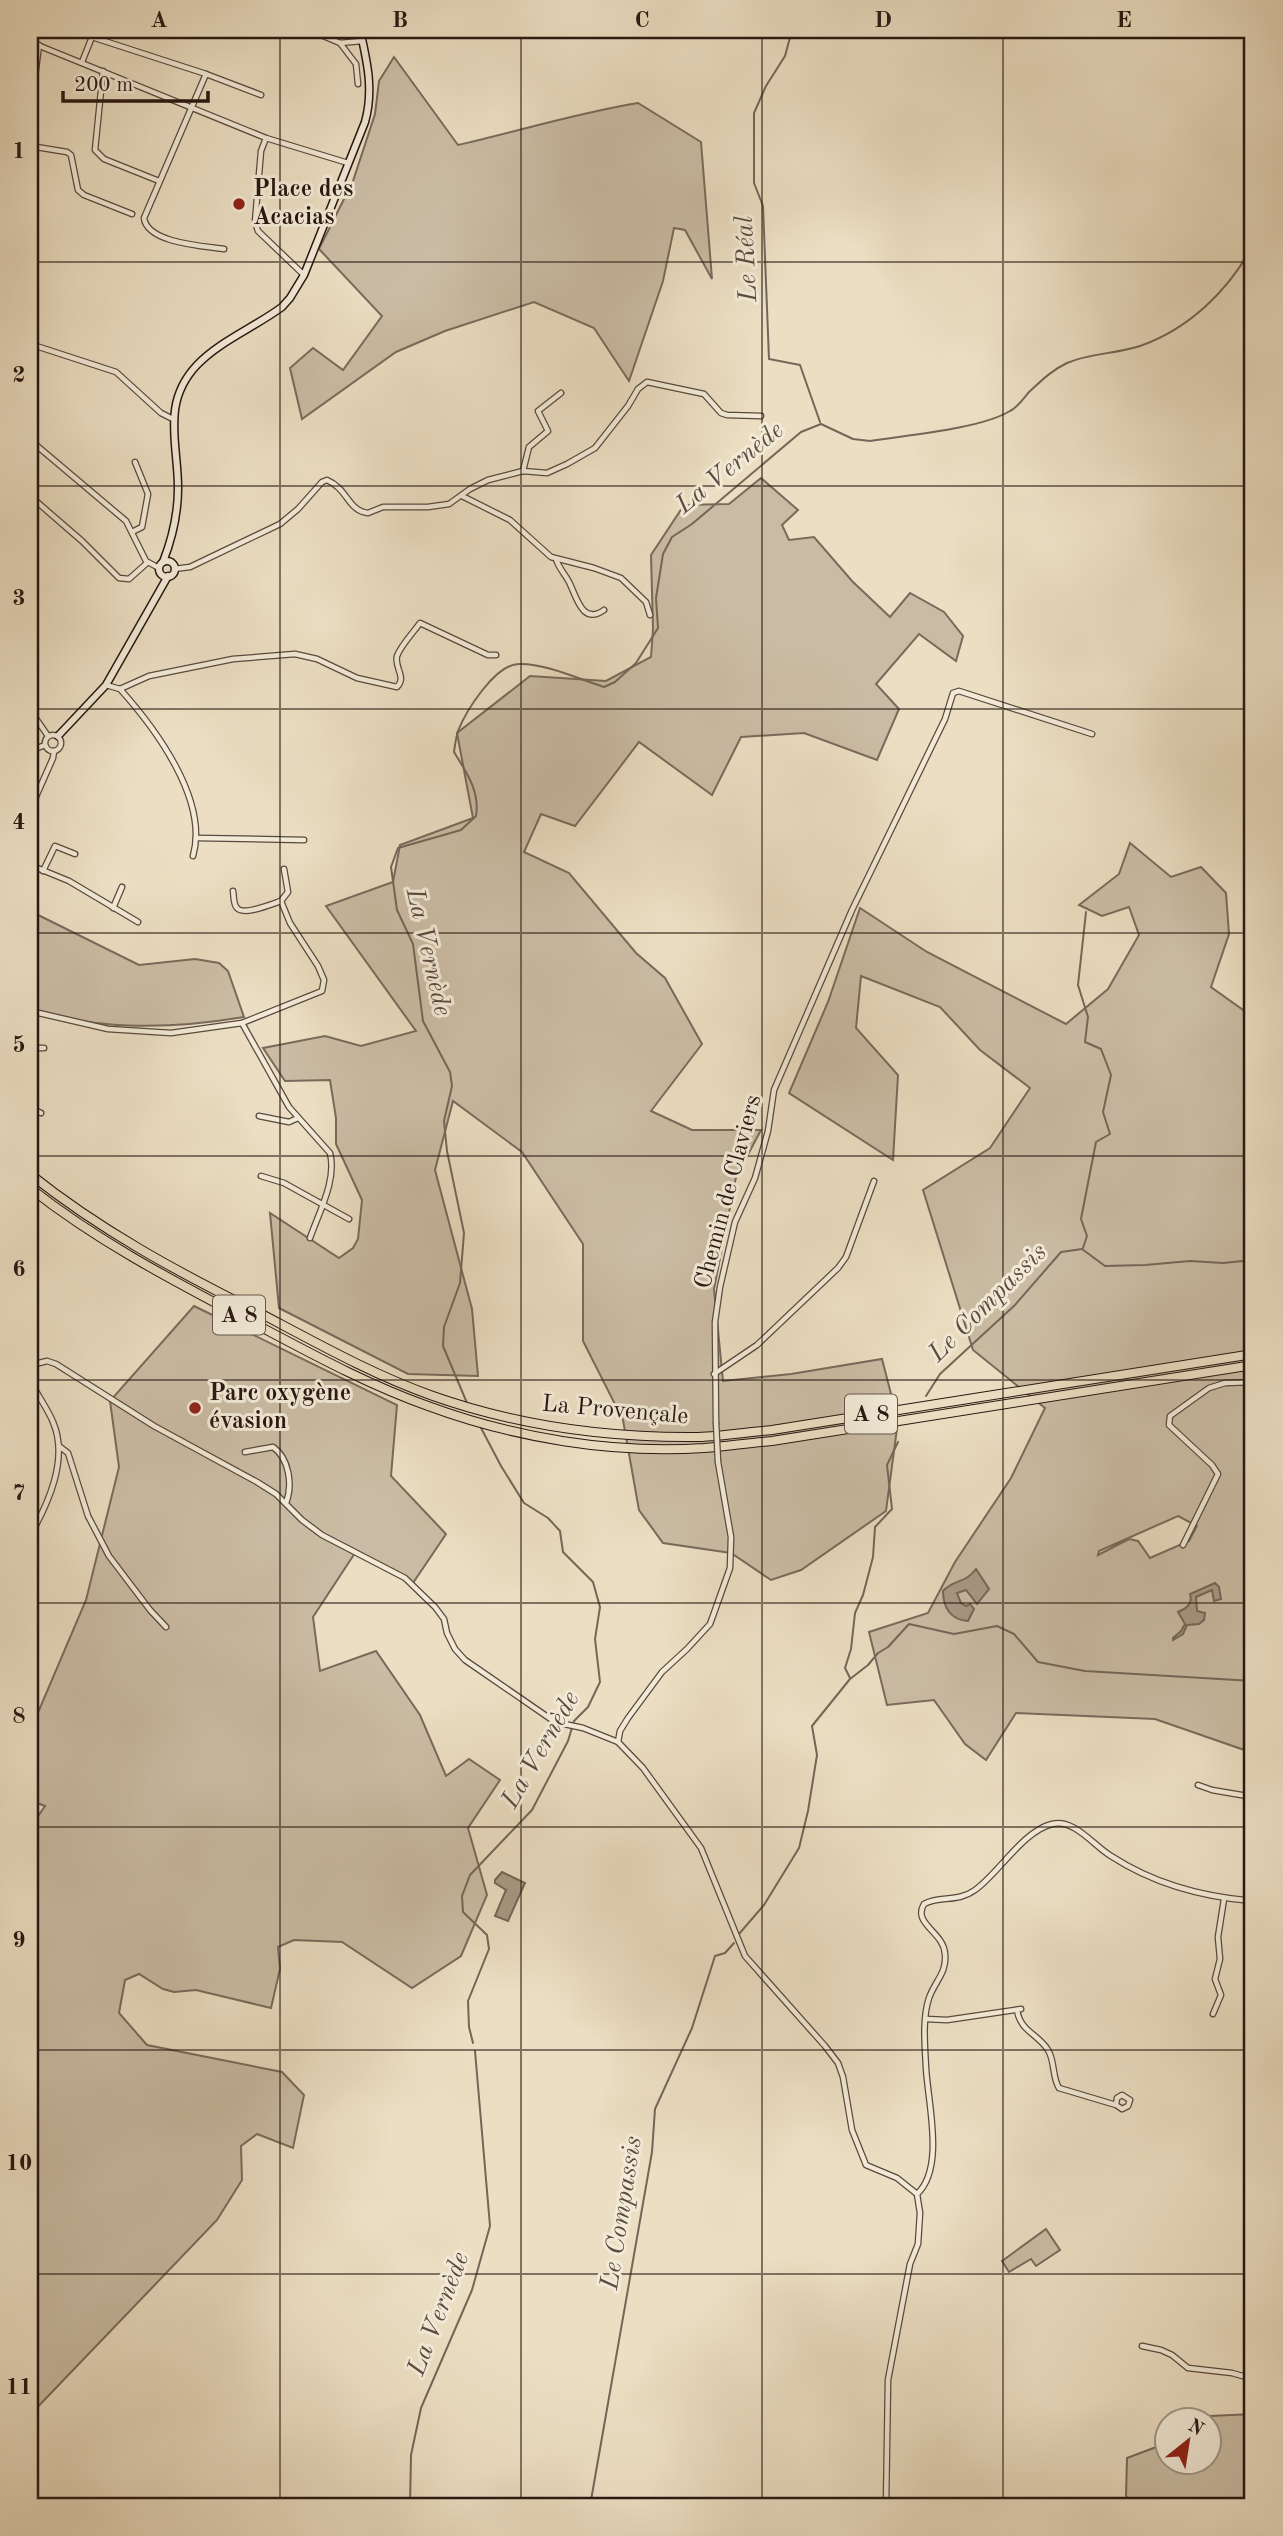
<svg xmlns="http://www.w3.org/2000/svg" width="1283" height="2536" viewBox="0 0 1283 2536" font-family="'Old Standard TT',serif">
	<style>
		.green { fill: #cabca4; stroke: #786a5b; stroke-width: 2; fill-rule: evenodd }
		.water { fill: #a89a86; stroke: #746658; stroke-width: 2 }
		.lines { fill: none; stroke-linecap: round; stroke-linejoin: round }
		.stream { stroke: #746658; stroke-width: 2 }
		.street-casing { stroke: #58493e; stroke-width: 7 }
		.secondary-casing { stroke: #271712; stroke-width: 9 }
		.highway-casing { stroke: #271712; stroke-width: 10 }
		.street { stroke: #f2ead7; stroke-width: 4.5 }
		.secondary { stroke: #f2ead7; stroke-width: 6 }
		.highway { stroke: #ebdec2; stroke-width: 8 }
		.street-bridge-casing { stroke: #58493e; stroke-width: 7; stroke-linecap: butt }
		.street-bridge { stroke: #f2ead7; stroke-width: 4.5 }
		.grid { fill: none; stroke: #271712; stroke-width: 2; stroke-opacity: 0.55 }
		.poi-dot { fill: #8f2418; stroke: #f2ead7; stroke-width: 2.5 }
		.labels { text-anchor: middle; dominant-baseline: central; stroke-width: 6; stroke-linejoin: round; paint-order: stroke }
		.shield { fill: #f2ead7; stroke: #64564d; stroke-width: 2 }
		.shield-label { font-size: 23px; font-weight: bold; fill: #271712 }
		.poi-label { font-size: 24px; font-weight: bold; fill: #271712; stroke: #f2ead7; text-anchor: start }
		.street-label { font-size: 24px; fill: #271712; stroke: #f2ead7 }
		.water-label { font-size: 26px; font-style: italic; fill: #5b4b40; stroke: #f2ead7 }
		.neatline { fill: none; stroke: #271712; stroke-width: 2.5 }
		.grid-label { font-size: 23px; text-anchor: middle; font-weight: bold; fill: #271712 }
	</style>
	<rect width="100%" height="100%" fill="#ebdec2"/>
	<filter id="stains"><feTurbulence type="fractalNoise" baseFrequency=".00286" numOctaves="4"/><feColorMatrix values="0 0 0 0 .2 0 0 0 0 .09 0 0 0 0 .02 0 0 0 .5 -.17"/></filter>
	<radialGradient id="worn" r=".72"><stop offset=".6" stop-color="#630" stop-opacity="0"/><stop offset="1" stop-color="#630" stop-opacity=".3"/></radialGradient>
	<g class="green">
		<path d="M394,57L458,145C519,131 577,113 638,103L701,142L712,279L685,230L674,228L663,281L629,381L594,328L534,302L445,331L396,352L302,419L290,368L313,348L343,370L382,316L319,249L353,181L375,114L379,81Z"/>
		<polygon points="761,478 798,510 782,525 789,540 814,537 852,581 890,617 910,593 944,612 963,636 956,661 919,634 876,684 899,709 877,760 804,733 741,737 712,795 639,742 575,826 541,814 524,852 569,873 636,953 665,978 702,1044 651,1111 692,1130 761,1130 736,1177 714,1289 723,1381 791,1374 882,1359 898,1421 886,1511 801,1570 771,1580 731,1553 663,1543 639,1510 623,1420 583,1341 583,1244 522,1152 453,1101 435,1170 472,1309 478,1376 408,1374 279,1308 270,1213 339,1258 353,1248 358,1239 362,1200 336,1144 336,1118 330,1080 285,1081 263,1048 325,1036 361,1046 416,1031 326,906 393,882 400,845 473,818 457,733 530,676 606,681 651,657 653,629 651,555 684,505 729,504"/>
		<path d="M1130,843L1171,877L1201,867L1226,893L1229,934L1211,987L1253,1017V1753L1155,1719L1016,1713L986,1760L965,1744L934,1700L887,1705L869,1632L928,1613L955,1562L1011,1478L1045,1408L973,1350L923,1190L990,1148L1030,1088L980,1050L940,1007L861,976L856,1028L898,1075L893,1160L789,1093L828,1002L860,908L927,952L1066,1024L1108,989L1139,935L1129,907L1102,916L1079,905L1119,874ZM1178,1516L1197,1526L1189,1541L1150,1558L1138,1541L1129,1539L1098,1555L1099,1551Z"/>
		<path d="M30,911L139,965L195,959L219,963L228,971L244,1017C172,1029 100,1031 30,1009Z"/>
		<polygon points="194,1306 397,1405 391,1476 446,1534 413,1583 355,1553 313,1617 320,1671 376,1651 420,1715 446,1776 469,1759 500,1780 468,1828 487,1895 461,1956 412,1988 342,1942 294,1940 278,1947 280,1969 271,2008 196,1990 174,1992 163,1989 139,1974 125,1980 119,2013 147,2045 282,2072 304,2095 293,2148 257,2134 241,2146 242,2180 217,2220 30,2415 30,1828 45,1806 30,1800 30,1712 37,1715 86,1600 119,1467 110,1401"/>
		<polygon points="1046,2229 1060,2250 1036,2266 1031,2259 1009,2272 1002,2261"/>
		<polygon points="1253,2414 1253,2506 1134,2506 1126,2496 1127,2458 1167,2443 1168,2462 1210,2462 1210,2420 1203,2420 1210,2416"/>
	</g>
	<g class="water">
		<path d="M976,1569L989,1589L977,1604L966,1590L957,1593L961,1603L966,1606L970,1604L974,1609L968,1621C951,1620 943,1608 943,1591C954,1579 965,1584 976,1569Z"/>
		<path d="M1215,1583L1219,1587L1221,1599L1214,1601L1212,1590L1196,1597L1197,1611L1205,1613L1204,1620L1199,1624L1187,1625L1183,1634L1173,1640V1638L1181,1631L1185,1624L1178,1612C1187,1608 1193,1604 1190,1594Z"/>
		<polygon points="502,1872 525,1883 508,1921 495,1916 506,1890 495,1883 495,1880"/>
	</g>
	<g class="lines">
		<g class="stream">
			<polyline points="792,30 785,56 766,86 754,113 754,183 763,206 769,359 800,365 820,422"/>
			<path d="M821,424L853,439L870,441C908,435 980,429 1010,411C1018,407 1023,399 1029,392C1041,381 1052,370 1067,363C1090,353 1116,354 1140,346C1189,329 1229,290 1253,245"/>
			<polyline points="1083,1248 1087,1236 1081,1219 1096,1142 1110,1134 1103,1112 1111,1075 1101,1049 1085,1042 1088,1017 1078,985 1086,912"/>
			<polyline points="926,1396 940,1374 1015,1305 1061,1252 1082,1249 1105,1266 1145,1265 1190,1261 1223,1263 1253,1260"/>
			<path d="M467,1403L443,1346L444,1327L460,1283L464,1233L447,1151L444,1121L452,1086L450,1072L423,1021L413,944L397,910L391,867L398,848L461,830L476,816C480,792 467,773 454,752C455,745 456,737 458,731C466,711 495,664 519,664C544,663 579,679 604,687L615,682L636,663L658,628L656,598L663,554L672,537L692,524L801,432L821,424"/>
			<polyline points="850,1678 845,1668 851,1649 855,1613 863,1595 873,1557 875,1527 892,1509 887,1465 898,1442"/>
			<polyline points="739,1934 764,1905 799,1848 808,1811 817,1755 812,1726 850,1679 868,1665 878,1653 888,1647 909,1624 954,1634 997,1626 1014,1634 1038,1662 1085,1671 1253,1681"/>
			<polyline points="473,2043 469,2027 468,2001 489,1949 487,1935 463,1912 462,1896 470,1875 532,1810 568,1741 574,1721 588,1707 600,1682 595,1639 600,1607 593,1582 563,1552 560,1531 548,1518 524,1503 501,1466 480,1426"/>
			<polyline points="410,2506 411,2455 421,2408 472,2290 490,2226 475,2051"/>
			<polyline points="590,2506 652,2152 655,2109 692,2028 715,1956 725,1953 734,1943"/>
		</g>
		<g class="street-casing">
			<g id="street">
				<polyline points="309,30 340,43 362,41"/>
				<polyline points="30,42 266,138 348,163"/>
				<polyline points="340,43 356,64 358,84"/>
				<polyline points="82,62 92,37 206,74 261,95"/>
				<polyline points="103,71 95,150 104,159 159,181"/>
				<path d="M206,74L144,218C147,243 203,246 224,249"/>
				<polyline points="30,116 39,45"/>
				<polyline points="266,138 261,151 255,222 258,231 304,275"/>
				<polyline points="30,146 67,152 71,155 78,190 84,195 132,214"/>
				<polyline points="30,344 116,372 161,413 173,419"/>
				<polyline points="30,440 126,521 146,561 159,568"/>
				<polyline points="523,471 529,447 548,431 538,411 561,393"/>
				<polyline points="30,496 82,541 119,578 129,579 147,563"/>
				<polyline points="462,496 510,520 551,557 594,568 621,578 646,602 650,615"/>
				<polyline points="132,532 142,527 148,494 135,462"/>
				<path d="M556,559C559,569 566,575 570,584C577,599 583,625 604,610"/>
				<path d="M174,569L190,567L280,524L298,509L322,482L327,480C348,489 348,511 368,513L383,507H428L449,504L470,489L488,480L523,471L547,473L567,464L595,448L628,406L638,389L647,382L704,394L721,413L727,415L761,416"/>
				<path d="M106,685L120,689L149,676L233,659L295,654L317,659L357,678L397,687C407,677 394,668 397,656C401,645 413,633 420,623L488,655H496"/>
				<path d="M120,689C155,728 209,800 193,856"/>
				<polyline points="30,710 48,736"/>
				<circle cx="53" cy="743" r="8"/>
				<polyline points="30,751 45,745"/>
				<polyline points="30,810 53,758 54,751"/>
				<polyline points="197,838 304,840"/>
				<polyline points="30,865 69,881 138,922"/>
				<polyline points="43,871 55,846 75,854"/>
				<polyline points="281,901 288,892 284,869"/>
				<polyline points="113,908 122,887"/>
				<path d="M30,1011L108,1029L171,1033L242,1023L322,991L324,980L318,966L290,923L281,901C272,904 243,916 237,908C233,904 234,896 233,891"/>
				<path d="M242,1023L289,1107L330,1153C337,1180 319,1212 310,1238"/>
				<polyline points="30,1048 44,1048"/>
				<polyline points="30,1108 41,1113"/>
				<polyline points="259,1116 289,1122 298,1118"/>
				<polyline points="261,1176 284,1183 349,1219"/>
				<polyline points="30,1356 35,1364 30,1373"/>
				<polyline points="35,1364 47,1361 56,1364 154,1426 257,1482 276,1494 302,1520 322,1535 405,1578 435,1607 444,1619 447,1633 455,1649 465,1660 555,1722 583,1728 618,1742 643,1768 701,1848 745,1956 825,2046 838,2063 843,2077 852,2130 866,2165 897,2178 917,2194 920,2213 918,2244 910,2264 888,2380 886,2506"/>
				<polyline points="714,1374 757,1345 838,1268 846,1257 874,1181"/>
				<path d="M30,1379C36,1394 47,1407 53,1422C69,1459 48,1504 30,1536"/>
				<polyline points="716,1422 715,1322 720,1287 735,1222 755,1178 768,1131 774,1090 852,910 945,719 953,693 959,691 1092,734"/>
				<polyline points="59,1446 68,1453 88,1516 109,1556 150,1610 166,1627"/>
				<path d="M245,1452L273,1447C289,1458 293,1485 286,1503"/>
				<polyline points="1183,1545 1218,1474 1212,1465 1169,1425 1170,1416 1209,1388 1225,1383 1253,1382"/>
				<polyline points="618,1742 620,1731 628,1718 662,1672 687,1649 710,1624 714,1613 730,1568 731,1537 718,1462"/>
				<polyline points="1198,1785 1212,1790 1253,1797"/>
				<path d="M1017,2010C1020,2031 1038,2034 1048,2050C1055,2061 1052,2077 1059,2088L1116,2105L1122,2109L1128,2106L1130,2100L1122,2095L1117,2098L1116,2105"/>
				<polyline points="1213,2014 1221,1995 1215,1979 1220,1959 1218,1937 1224,1899"/>
				<polyline points="926,2019 947,2020 1021,2009"/>
				<path d="M917,2194C945,2168 928,2104 926,2068C925,2047 922,2019 929,1998C935,1981 947,1973 945,1954C944,1932 912,1924 924,1904C940,1895 957,1903 975,1890C998,1874 1023,1831 1052,1824C1074,1818 1094,1846 1111,1856C1154,1884 1203,1897 1253,1901"/>
				<polyline points="1142,2346 1161,2350 1172,2355 1188,2368 1232,2373 1253,2379"/>
			</g>
		</g>
		<g class="secondary-casing">
			<g id="secondary">
				<circle cx="167" cy="569" r="8"/>
				<path d="M163,562C172,539 178,514 178,488C178,443 161,403 197,365C220,341 255,327 282,307L290,298L304,275L365,122C374,90 367,61 360,30"/>
				<polyline points="58,736 106,685 168,576"/>
			</g>
		</g>
		<g class="highway-casing">
			<g id="highway">
				<path d="M30,1174C100,1230 176,1271 256,1311C313,1341 371,1374 433,1396C518,1426 608,1438 698,1437C723,1436 748,1432 772,1430L1253,1354"/>
				<path d="M30,1188C96,1240 168,1278 242,1317C303,1349 363,1383 428,1406C515,1438 611,1454 704,1448C727,1446 749,1443 772,1441L1253,1365"/>
			</g>
		</g>
		<use href="#street" class="street"/>
		<use href="#secondary" class="secondary"/>
		<use href="#highway" class="highway"/>
		<g class="street-bridge-casing">
			<polyline id="street-bridge" points="716,1422 718,1462"/>
		</g>
		<use href="#street-bridge" class="street-bridge"/>
	</g>
	<path class="grid" d="M280,30V2506M521,30V2506M762,30V2506M1003,30V2506M30,262H1253M30,486H1253M30,709H1253M30,933H1253M30,1156H1253M30,1380H1253M30,1603H1253M30,1827H1253M30,2050H1253M30,2274H1253"/>
	<g class="poi-dot">
		<circle cx="239" cy="204" r="7"/>
		<circle cx="195" cy="1408" r="7"/>
	</g>
	<g class="labels">
		<g class="shield">
			<rect x="213" y="1295.5" width="52" height="39" rx="5"/>
			<rect x="845" y="1394.5" width="52" height="39" rx="5"/>
		</g>
		<g class="shield-label">
			<text x="239" y="1315">A 8</text>
			<text x="871" y="1414">A 8</text>
		</g>
		<g class="poi-label">
			<text x="253" y="190">Place des<tspan x="253" dy="28">Acacias</tspan></text>
			<text x="209" y="1394">Parc oxygène<tspan x="209" dy="28">évasion</tspan></text>
		</g>
		<g class="street-label">
			<text transform="translate(729 1192) rotate(-75)">Chemin de Claviers</text>
			<text transform="translate(615 1411) rotate(5)">La Provençale</text>
		</g>
		<g class="water-label">
			<text transform="translate(747 259) rotate(-93)">Le Réal</text>
			<text transform="translate(730 468) rotate(-39)">La Vernède</text>
			<text transform="translate(428 952) rotate(77)">La Vernède</text>
			<text transform="translate(988 1303) rotate(-45)">Le Compassis</text>
			<text transform="translate(541 1750) rotate(-60)">La Vernède</text>
			<text transform="translate(622 2213) rotate(-81)">Le Compassis</text>
			<text transform="translate(439 2314) rotate(-69)">La Vernède</text>
		</g>
	</g>
	<rect width="1283" height="2536" fill="none" stroke="#ebdec2" stroke-width="77"/>
	<g transform="translate(1188 2441) rotate(30)"><circle r="33" fill="#f2ead7" stroke="#a19688" stroke-width="2"/>
	<path d="M0-5L12 26L0 18L-12 26Z" fill="#8f2418"/>
	<text y="-10" font-size="19" font-weight="bold" text-anchor="middle" fill="#271712">N</text>
	</g>
	<path d="M63 91v10h145v-10" fill="none" stroke="#271712" stroke-width="3.5"/>
	<text x="74" y="91" font-size="21" fill="#271712" stroke="#f2ead7" stroke-width="5" paint-order="stroke">200 m</text>
	<rect x="38" y="38" width="1206" height="2460" class="neatline"/>
	<g class="grid-label">
		<text x="159" y="27">A</text>
		<text x="400" y="27">B</text>
		<text x="642" y="27">C</text>
		<text x="883" y="27">D</text>
		<text x="1124" y="27">E</text>
		<text x="19" y="158">1</text>
		<text x="19" y="382">2</text>
		<text x="19" y="605">3</text>
		<text x="19" y="829">4</text>
		<text x="19" y="1052">5</text>
		<text x="19" y="1276">6</text>
		<text x="19" y="1500">7</text>
		<text x="19" y="1723">8</text>
		<text x="19" y="1947">9</text>
		<text x="19" y="2170">10</text>
		<text x="19" y="2394">11</text>
	</g>
	<rect width="100%" height="100%" filter="url(#stains)"/>
	<rect width="100%" height="100%" fill="url(#worn)"/>
</svg>
